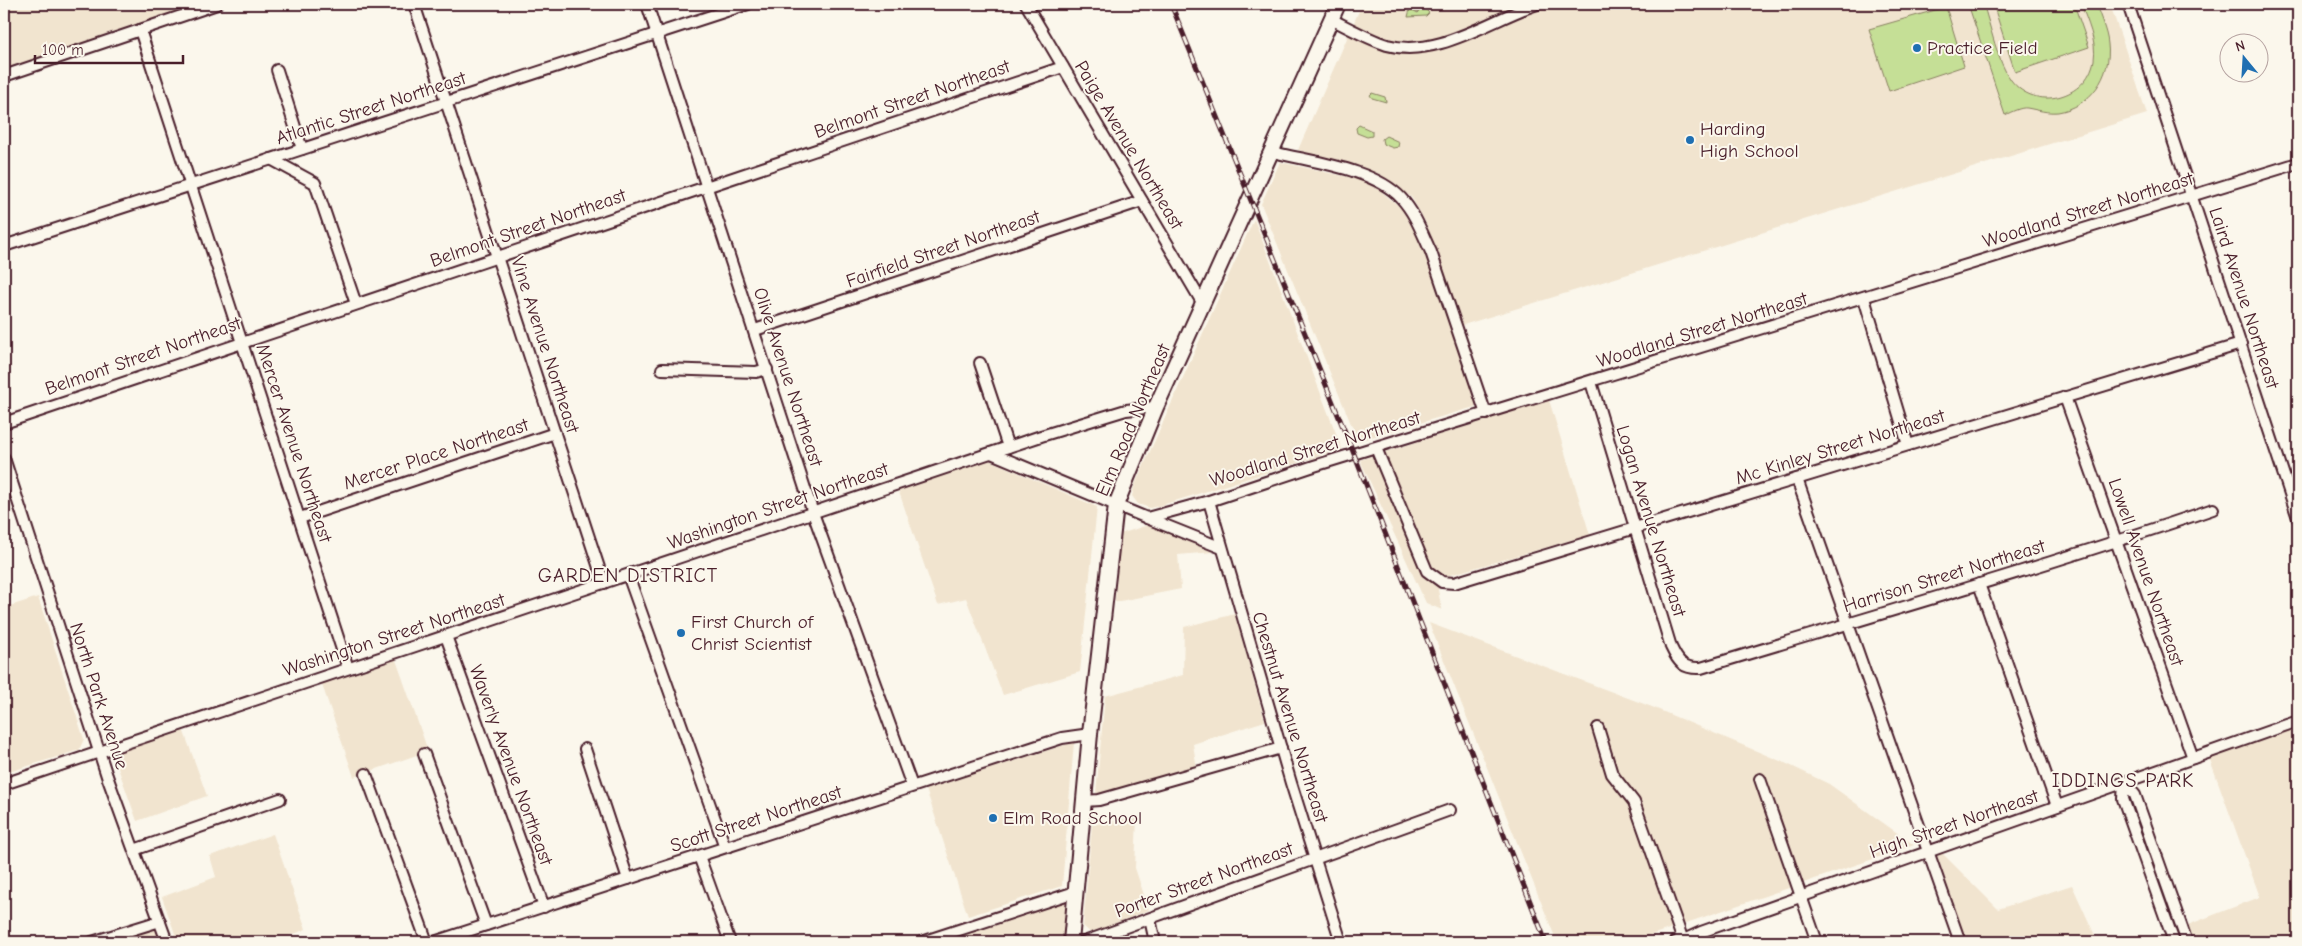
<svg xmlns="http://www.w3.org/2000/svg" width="2302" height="946" viewBox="0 0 2302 946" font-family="'Comic Neue',sans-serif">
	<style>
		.built { fill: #f1e4cf }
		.green { fill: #c5df96; stroke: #887f60 }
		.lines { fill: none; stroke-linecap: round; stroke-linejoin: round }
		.minor-casing { stroke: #4a1f2b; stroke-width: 14 }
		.major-casing { stroke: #4a1f2b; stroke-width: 18 }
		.minor { stroke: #fbf7ec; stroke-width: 10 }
		.major { stroke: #fbf7ec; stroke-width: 14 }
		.rail-casing { stroke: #4a1f2b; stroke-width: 5 }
		.rail { stroke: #fbf7ec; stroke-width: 3; stroke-dasharray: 9; stroke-linecap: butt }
		.poi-dot { fill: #1f6fb2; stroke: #fbf7ec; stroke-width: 2 }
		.labels { text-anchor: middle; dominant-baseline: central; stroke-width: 4; stroke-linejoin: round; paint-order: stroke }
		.poi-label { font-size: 19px; fill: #4a1f2b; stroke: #fbf7ec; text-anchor: start }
		.street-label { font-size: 19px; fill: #4a1f2b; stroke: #fbf7ec }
		.neighbourhood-label { font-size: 20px; letter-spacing: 1px; fill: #4a1f2b; stroke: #fbf7ec }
	</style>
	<rect width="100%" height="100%" fill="#fbf7ec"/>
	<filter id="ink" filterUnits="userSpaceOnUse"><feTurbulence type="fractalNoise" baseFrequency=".02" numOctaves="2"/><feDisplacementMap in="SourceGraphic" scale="10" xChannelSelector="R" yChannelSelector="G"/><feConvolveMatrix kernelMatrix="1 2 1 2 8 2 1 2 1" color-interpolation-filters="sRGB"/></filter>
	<g filter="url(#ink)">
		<g class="built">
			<polygon points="4,4 180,4 183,15 4,76"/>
			<polygon points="1362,4 2110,4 2147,114 1463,325 1426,223 1412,198 1389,180 1377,173 1298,150"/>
			<polygon points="1280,162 1370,182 1402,209 1422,245 1478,406 1358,441 1261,204"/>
			<polygon points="1254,219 1342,449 1162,505 1150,508 1138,504 1132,496 1134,487"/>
			<polygon points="1549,400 1590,535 1446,576 1438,590 1442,610 1426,603 1360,460"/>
			<polygon points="989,460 1097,507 1080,672 1003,695 966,598 938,605 898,489"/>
			<polygon points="1148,525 1213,552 1178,555 1181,589 1115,602 1120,534"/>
			<polygon points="38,597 84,739 79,750 9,772 4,756 4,608"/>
			<polygon points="1235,614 1265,721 1193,744 1197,769 1105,795 1096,794 1105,696 1183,675 1184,627"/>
			<polygon points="1429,623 1652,707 1785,763 1829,784 1914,845 1631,942 1557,942"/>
			<polygon points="395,657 428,751 354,777 321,682"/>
			<polygon points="2298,726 2298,942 2191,942 2185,926 2260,897 2209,757"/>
			<polygon points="183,729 207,796 137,821 113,754"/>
			<polygon points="1074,742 1062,886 968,916 926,789"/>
			<polygon points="1137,817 1135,868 1149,910 1091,933 1083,926 1092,825"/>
			<polygon points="273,834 306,929 275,942 178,942 162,897 216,877 210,856"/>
			<polygon points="1940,851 1998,909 2072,885 2098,942 1963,942 1932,855"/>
			<polygon points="1075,892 1071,942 922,942"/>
			<polygon points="160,921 167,942 92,942"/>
			<polygon points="2166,934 2169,942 2143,942"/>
		</g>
		<g class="green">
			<polygon points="1880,4 1928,4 1902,7"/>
			<path d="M1968,4H1983C1991,26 1997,62 2011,80C2035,112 2087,99 2094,60C2097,41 2087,21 2081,4H2096C2100,17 2107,31 2108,44C2112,76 2090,107 2058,112C2047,113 2038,110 2027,108C2021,107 2011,112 2005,115Z"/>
			<polygon points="1993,4 2074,4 2089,47 2015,72"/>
			<polygon points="1423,7 1429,13 1426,16 1408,17 1410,9 1418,13"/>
			<polygon points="1946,7 1964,66 1889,91 1869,29"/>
			<polygon points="1372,93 1385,97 1386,102 1372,98 1370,95"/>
			<polygon points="1359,125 1372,131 1372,136 1367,137 1357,133 1356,128"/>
			<polygon points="1386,136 1399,142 1398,147 1393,148 1383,144 1382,139"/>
		</g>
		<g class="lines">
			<g class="minor-casing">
				<g id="minor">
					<polyline points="414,4 604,583"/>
					<polyline points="647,4 813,513 912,786"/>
					<polyline points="1026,4 1203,304"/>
					<polyline points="2128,4 2298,518"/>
					<path d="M1331,19C1349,28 1368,39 1387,45C1437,59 1491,19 1537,4"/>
					<polyline points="140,30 348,668"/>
					<polyline points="277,70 302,149"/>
					<polyline points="4,76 217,4"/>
					<path d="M1273,152C1311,162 1373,168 1401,198C1415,213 1422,233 1431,252L1486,414"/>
					<polyline points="271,159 315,183 356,304"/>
					<polyline points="4,246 748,4"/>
					<polyline points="1864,298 1908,445"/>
					<polyline points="755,330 1142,201"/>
					<polyline points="980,363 1008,447"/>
					<polyline points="662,369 756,372 767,369"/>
					<path d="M1591,382L1671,647C1678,662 1683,669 1701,668C1872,616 2044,567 2213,509"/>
					<polyline points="2065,397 2193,758"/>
					<polyline points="4,423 1063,67"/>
					<polyline points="1376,448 1427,571 1442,582 1454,583 2241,344"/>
					<polyline points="991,453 1147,518 1209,501 1314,466 2298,163"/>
					<polyline points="4,458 107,776 167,942"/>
					<polyline points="1797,479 1960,942"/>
					<polyline points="1209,501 1291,783 1341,942"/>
					<polyline points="300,518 555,433"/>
					<polyline points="1147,518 1222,548"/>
					<polyline points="628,575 725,847"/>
					<polyline points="1979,584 2057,806"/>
					<polyline points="446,636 544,907"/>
					<polyline points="1598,728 1612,774 1634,802 1681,935 1679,941 1675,942"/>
					<polyline points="585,749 628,879"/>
					<polyline points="424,754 486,925"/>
					<polyline points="366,774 427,942"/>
					<polyline points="1760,779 1817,942"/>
					<polyline points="2124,782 2135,795 2187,942"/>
					<polyline points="2124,782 2123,799 2174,942"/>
					<polyline points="4,784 1041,436 1126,410 1156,407"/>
					<polyline points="1084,801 1099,800 1281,748"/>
					<polyline points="134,850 280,799"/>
					<polyline points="699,856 730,942"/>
					<polyline points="1150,919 1155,942"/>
					<polyline points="92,942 160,921"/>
					<polyline points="434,942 1062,738 1090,734"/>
					<polyline points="922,942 1075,892"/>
					<polyline points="1084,942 1450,810"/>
					<polyline points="1679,942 1701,932 2298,721"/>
				</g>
			</g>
			<g class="major-casing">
				<polyline id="major" points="1071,942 1090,734 1116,505 1156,407 1338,4"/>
			</g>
			<use href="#minor" class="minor"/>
			<use href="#major" class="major"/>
			<g class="rail-casing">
				<polyline id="rail" points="1171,4 1354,454 1546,942"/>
			</g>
			<use href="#rail" class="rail"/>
		</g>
	</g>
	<g class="poi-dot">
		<circle cx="1917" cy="48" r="5"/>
		<circle cx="1690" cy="140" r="5"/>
		<circle cx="681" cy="633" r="5"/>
		<circle cx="993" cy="818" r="5"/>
	</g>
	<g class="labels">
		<g class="poi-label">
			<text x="1927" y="48">Practice Field</text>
			<text x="1700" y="129">Harding<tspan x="1700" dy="22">High School</tspan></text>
			<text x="691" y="622">First Church of<tspan x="691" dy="22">Christ Scientist</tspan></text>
			<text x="1003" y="818">Elm Road School</text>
		</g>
		<g class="street-label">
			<text transform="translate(912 99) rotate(-19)">Belmont Street Northeast</text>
			<text transform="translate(371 108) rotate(-18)">Atlantic Street Northeast</text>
			<text transform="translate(1129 145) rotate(59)">Paige Avenue Northeast</text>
			<text transform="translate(2088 210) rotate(-17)">Woodland Street Northeast</text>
			<text transform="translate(528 228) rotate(-19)">Belmont Street Northeast</text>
			<text transform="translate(943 249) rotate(-19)">Fairfield Street Northeast</text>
			<text transform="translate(2244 298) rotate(72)">Laird Avenue Northeast</text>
			<text transform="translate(1702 330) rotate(-17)">Woodland Street Northeast</text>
			<text transform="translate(545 345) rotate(72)">Vine Avenue Northeast</text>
			<text transform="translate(143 356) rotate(-19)">Belmont Street Northeast</text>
			<text transform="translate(788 377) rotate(72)">Olive Avenue Northeast</text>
			<text transform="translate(1133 420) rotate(-67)">Elm Road Northeast</text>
			<text transform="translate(294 443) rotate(72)">Mercer Avenue Northeast</text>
			<text transform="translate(1840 447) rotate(-17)">Mc Kinley Street Northeast</text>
			<text transform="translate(1315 449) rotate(-17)">Woodland Street Northeast</text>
			<text transform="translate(436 454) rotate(-18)">Mercer Place Northeast</text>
			<text transform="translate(778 506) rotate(-19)">Washington Street Northeast</text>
			<text transform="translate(1651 521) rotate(73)">Logan Avenue Northeast</text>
			<text transform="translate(2146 572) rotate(71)">Lowell Avenue Northeast</text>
			<text transform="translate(1944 576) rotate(-17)">Harrison Street Northeast</text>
			<text transform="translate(394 635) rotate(-18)">Washington Street Northeast</text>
			<text transform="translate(99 696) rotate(72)">North Park Avenue</text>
			<text transform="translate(1290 717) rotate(73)">Chestnut Avenue Northeast</text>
			<text transform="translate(511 765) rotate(70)">Waverly Avenue Northeast</text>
			<text transform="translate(756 819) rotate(-18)">Scott Street Northeast</text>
			<text transform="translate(1954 824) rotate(-19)">High Street Northeast</text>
			<text transform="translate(1204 880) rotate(-20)">Porter Street Northeast</text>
		</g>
		<g class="neighbourhood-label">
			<text x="628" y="575">GARDEN DISTRICT</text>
			<text x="2123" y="780">IDDINGS PARK</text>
		</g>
	</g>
	<rect width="2302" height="946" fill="none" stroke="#fbf7ec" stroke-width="20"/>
	<rect x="10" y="10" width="2282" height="926" fill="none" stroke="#4a1f2b" stroke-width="2" filter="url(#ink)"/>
	<g transform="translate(2244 58) rotate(342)"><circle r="24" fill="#fbf7ec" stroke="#b4a19f"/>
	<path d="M0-4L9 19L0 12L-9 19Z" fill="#1f6fb2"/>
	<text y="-8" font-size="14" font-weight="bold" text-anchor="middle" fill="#4a1f2b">N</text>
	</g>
	<path d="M35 55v8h148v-8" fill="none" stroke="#4a1f2b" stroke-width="2.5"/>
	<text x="42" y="55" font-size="15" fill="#4a1f2b" stroke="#fbf7ec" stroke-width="4" paint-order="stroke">100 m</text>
</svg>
